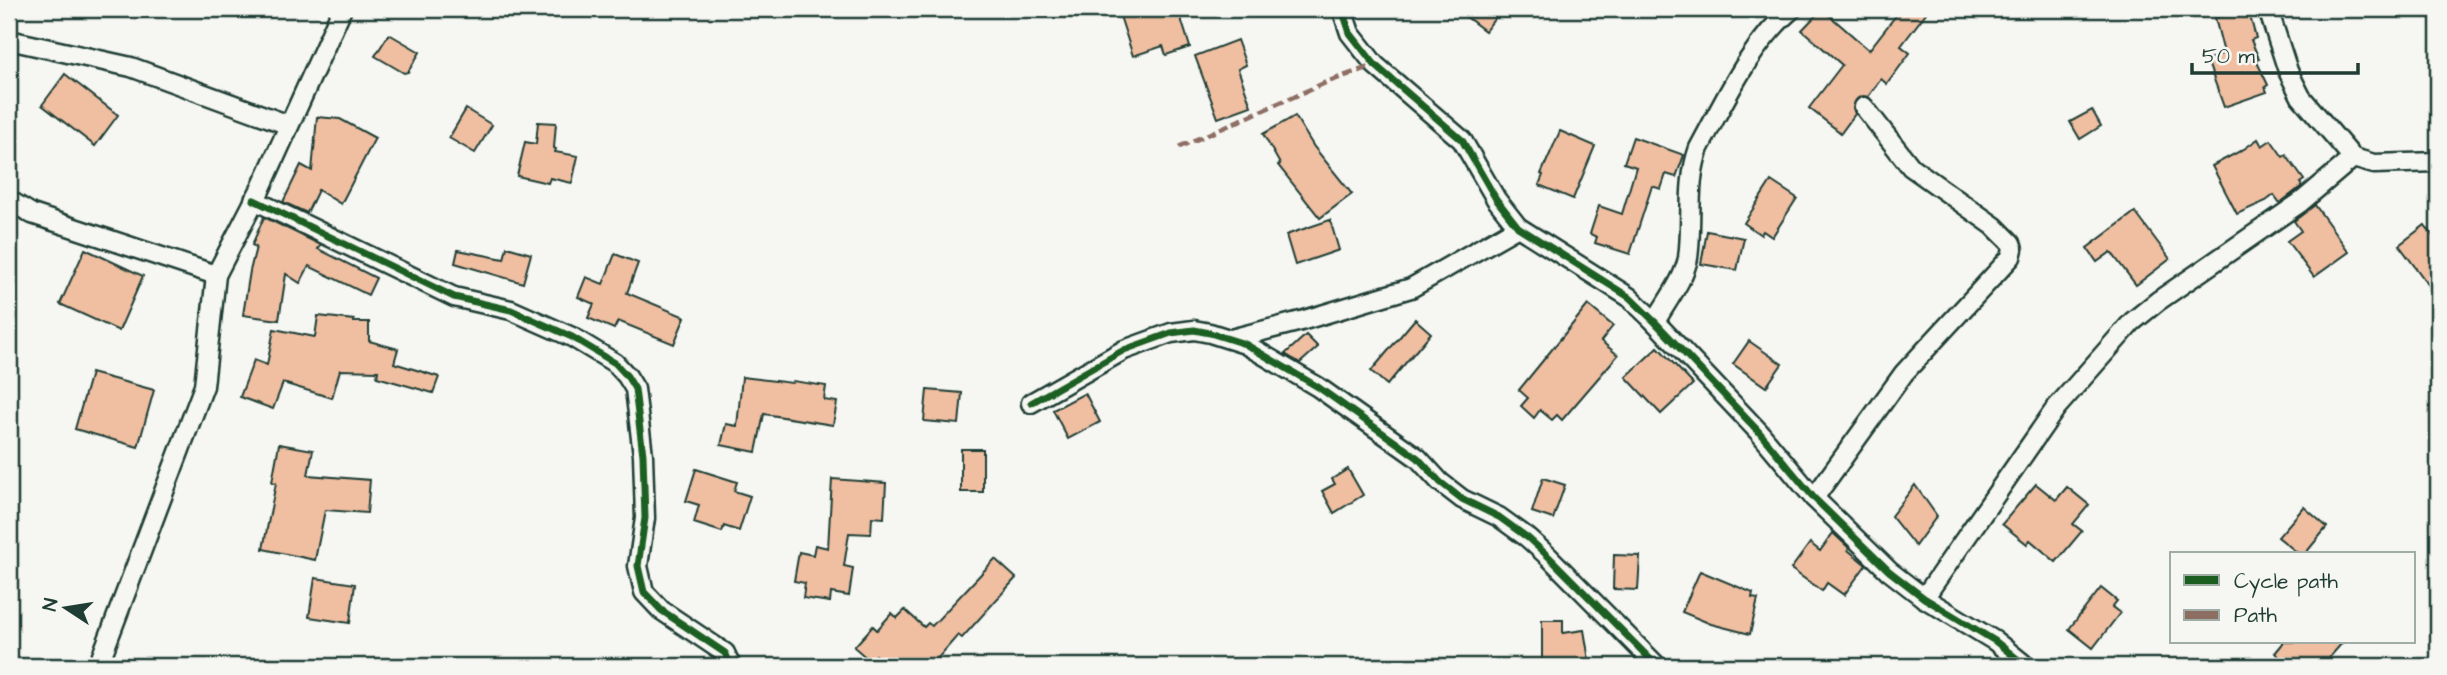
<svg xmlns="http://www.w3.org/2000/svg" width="2447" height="675" viewBox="0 0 2447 675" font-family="'Architects Daughter',sans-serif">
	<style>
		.building { fill: #f0bea1; stroke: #1f3d34; stroke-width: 2 }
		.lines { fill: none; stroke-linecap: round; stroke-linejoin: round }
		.minor-casing { stroke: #1f3d34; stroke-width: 23 }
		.minor { stroke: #f6f6f2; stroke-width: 18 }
		.quiet { stroke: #8d6e63; stroke-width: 5; stroke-dasharray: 10 5; stroke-linecap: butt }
		.cycleway-casing { stroke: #f6f6f2; stroke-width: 11 }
		.cycleway { stroke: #1b5e20; stroke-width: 7 }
	</style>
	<rect width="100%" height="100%" fill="#f6f6f2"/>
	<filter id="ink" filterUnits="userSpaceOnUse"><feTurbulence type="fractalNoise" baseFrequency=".0143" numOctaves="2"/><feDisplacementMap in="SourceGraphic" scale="14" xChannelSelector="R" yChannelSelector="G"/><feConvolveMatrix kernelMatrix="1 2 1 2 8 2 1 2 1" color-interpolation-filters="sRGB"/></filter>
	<g filter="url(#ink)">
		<g class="building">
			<polygon points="1143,9 1178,9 1190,47 1166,55 1163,46 1133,56 1120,16"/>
			<polygon points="1456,9 1502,9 1485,31"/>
			<polygon points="1822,9 1869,50 1901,9 1929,9 1901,46 1910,53 1887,84 1881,79 1868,97 1862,96 1857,99 1853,108 1855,114 1841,133 1809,108 1842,65 1802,30"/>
			<polygon points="2248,9 2256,38 2251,40 2259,59 2256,60 2268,85 2265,87 2267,92 2224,107 2207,60 2224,53 2215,18"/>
			<polygon points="389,34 420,52 408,72 404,73 375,56"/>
			<polygon points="1237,40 1246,65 1238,69 1251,106 1218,118 1195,56"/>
			<polygon points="65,74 118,115 95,146 42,105"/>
			<polygon points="466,109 492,125 475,153 449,138"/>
			<polygon points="2092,110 2101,126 2080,139 2070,122"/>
			<polygon points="1295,116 1314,147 1352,194 1320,218 1278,165 1280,164 1263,134"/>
			<polygon points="317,117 340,119 375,138 341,204 318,190 307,213 283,202 301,165 312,171"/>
			<polygon points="538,122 556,123 554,148 556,149 555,152 578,156 572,183 550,178 548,183 517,176 525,142 536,144"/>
			<polygon points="1560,131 1595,146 1573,199 1539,185 1543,175 1541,174"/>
			<polygon points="1633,137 1684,155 1676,177 1666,174 1661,189 1652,186 1630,254 1595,243 1597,237 1590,234 1599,206 1622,214 1636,167 1624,163"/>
			<polygon points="2258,139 2262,146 2271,140 2283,157 2286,155 2304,180 2300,183 2302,186 2280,203 2274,195 2266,201 2237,214 2212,166 2244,149"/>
			<polygon points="1771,181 1797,198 1772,237 1763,231 1761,235 1744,223"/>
			<polygon points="2315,205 2349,252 2314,277 2287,241 2301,231 2294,221"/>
			<polygon points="2135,212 2170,259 2136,285 2111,252 2097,262 2087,248"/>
			<polygon points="264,217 321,245 318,249 376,278 368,295 309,266 300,283 286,274 279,320 243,315 250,271 256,247 252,245"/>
			<polygon points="1330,220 1339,250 1295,265 1286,235"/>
			<polygon points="2425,225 2438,243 2438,298 2399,245"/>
			<polygon points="1707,231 1744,238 1737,270 1701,264"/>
			<polygon points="507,247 531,254 523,283 455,263 458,250 504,259"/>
			<polygon points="85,249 143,276 119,331 60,304"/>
			<polygon points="615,254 638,263 627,293 685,317 674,344 618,321 614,329 588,318 594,304 578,297 586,277 603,284"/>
			<polygon points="1588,305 1613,326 1601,341 1618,355 1562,420 1557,415 1552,420 1540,410 1534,418 1521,406 1528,398 1519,390"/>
			<polygon points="318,316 354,320 354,322 369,322 369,341 398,349 394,363 439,377 433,393 377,377 378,371 340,370 332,398 283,383 273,409 240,397 254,360 267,365 274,329 315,337"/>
			<polygon points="1415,319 1431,333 1387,385 1371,371"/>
			<polygon points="1306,335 1318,347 1300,363 1285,354"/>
			<polygon points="1749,341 1782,364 1766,387 1733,364"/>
			<polygon points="1658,347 1693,384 1661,414 1626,377"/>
			<polygon points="91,373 154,390 138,447 75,429"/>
			<polygon points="742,377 792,383 793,381 826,386 824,400 837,402 833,425 764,414 756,452 721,445 726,424 737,426"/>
			<polygon points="927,390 962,393 959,424 924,421"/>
			<polygon points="1085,393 1100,422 1068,439 1053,410"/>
			<polygon points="279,444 313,450 308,475 370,480 367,513 325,510 315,560 263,549 276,483 272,482"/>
			<rect x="961" y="449" width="22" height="43"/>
			<polygon points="696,469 737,482 734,491 750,496 739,531 724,526 722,532 694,523 699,505 686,501"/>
			<polygon points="1348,469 1363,495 1334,513 1322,491 1335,484 1332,479"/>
			<polygon points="1543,478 1565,485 1553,519 1532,512"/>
			<polygon points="832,479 886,483 884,518 872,517 871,534 849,533 844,566 853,568 849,596 831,593 830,602 803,598 805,583 794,581 799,552 813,555 815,545 828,548"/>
			<polygon points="2036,484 2056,500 2067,487 2089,505 2073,524 2082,531 2056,562 2030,540 2027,544 2002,524"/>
			<polygon points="1915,485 1937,516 1915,546 1891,516"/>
			<polygon points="2304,507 2327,527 2305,554 2299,554 2278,537"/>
			<polygon points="1833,533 1849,548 1848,550 1866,565 1844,595 1827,583 1822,591 1791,569 1810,543 1820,551"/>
			<polygon points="1614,555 1640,556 1638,590 1613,589"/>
			<polygon points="995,559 1016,578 962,638 958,635 931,666 889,666 876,655 870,661 854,647 873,626 877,630 892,613 897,618 905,610 924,627 928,623 932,626"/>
			<polygon points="1700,571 1753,593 1752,598 1758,599 1750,634 1711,624 1682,612"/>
			<polygon points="315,578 355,584 350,623 309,617"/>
			<polygon points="2101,588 2117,601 2112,607 2120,613 2093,648 2069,629"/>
			<polygon points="1542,620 1563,620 1563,633 1584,630 1590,666 1542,666"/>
			<polygon points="2284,642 2343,642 2322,666 2290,666 2275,653"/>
		</g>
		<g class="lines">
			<g class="minor-casing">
				<g id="minor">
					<polyline points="1342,9 1350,33 1375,65 1462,140 1496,199 1518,227 1629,297 1655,322 1759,432 1814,498 1889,571 1924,598 1995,641 2026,666"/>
					<polyline points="2268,9 2288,71 2301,97 2353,158 2374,164 2438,162"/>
					<polyline points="9,40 131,67 289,125"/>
					<polyline points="9,200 32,214 216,275"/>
					<polyline points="254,200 454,297 511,310 572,337 615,363 627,376 635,389 643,455 645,518 638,566 644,592 661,610 725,653 731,666"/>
					<path d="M1655,322C1666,302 1684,280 1688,258C1693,222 1686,183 1699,148C1726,99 1749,46 1792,9"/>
					<polyline points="1231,339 1301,321 1411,288 1518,227"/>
					<polyline points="1031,403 1124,350 1171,333 1194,330 1210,333 1245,344 1318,387 1418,458 1440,482 1462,499 1499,517 1528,538 1549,557 1657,666"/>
					<polyline points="1814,498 1904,373 2011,257 2013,249 2011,243 1994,226 1911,167 1864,107"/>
					<polyline points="1924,598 2056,408 2132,322 2158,301 2301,202 2353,158"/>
					<polyline points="98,666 204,386 216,275 261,188 342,9"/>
				</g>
			</g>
			<use href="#minor" class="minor"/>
			<polyline class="quiet" points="1179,147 1327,82 1375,65"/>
			<g class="cycleway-casing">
				<g id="cycleway">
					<polyline points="1342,9 1350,33 1375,65 1462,140 1496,199 1518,227 1629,297 1655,322 1759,432 1814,498 1889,571 1924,598 1995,641 2026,666"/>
					<polyline points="254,200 454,297 511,310 572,337 615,363 627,376 635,389 643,455 645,518 638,566 644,592 661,610 725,653 731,666"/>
					<polyline points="1031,403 1124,350 1171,333 1194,330 1210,333 1245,344 1318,387 1418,458 1440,482 1462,499 1499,517 1528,538 1549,557 1657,666"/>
				</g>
			</g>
			<use href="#cycleway" class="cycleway"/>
		</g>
	</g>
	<rect width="2447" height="675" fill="none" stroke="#f6f6f2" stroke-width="35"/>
	<rect x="18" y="18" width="2412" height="640" fill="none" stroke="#1f3d34" stroke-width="2.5" filter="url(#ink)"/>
	<rect x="2170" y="552" width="245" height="91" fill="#f6f6f2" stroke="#a0aca6" stroke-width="2"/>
	<rect x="2184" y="575" width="35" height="10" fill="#1b5e20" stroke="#a0aca6" stroke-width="2"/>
	<text x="2234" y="588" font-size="21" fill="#1f3d34">Cycle path</text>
	<rect x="2184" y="610" width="35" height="10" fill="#8d6e63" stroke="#a0aca6" stroke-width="2"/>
	<text x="2234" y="622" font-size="21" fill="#1f3d34">Path</text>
	<g transform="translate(66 608) rotate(282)" stroke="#f6f6f2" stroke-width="5" paint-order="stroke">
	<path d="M0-5L12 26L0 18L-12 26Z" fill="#1f3d34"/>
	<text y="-10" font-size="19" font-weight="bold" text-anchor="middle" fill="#1f3d34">N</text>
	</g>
	<path d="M2192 63v10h166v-10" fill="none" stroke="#1f3d34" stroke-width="3.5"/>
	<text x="2202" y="63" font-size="21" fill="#1f3d34" stroke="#f6f6f2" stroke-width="5" paint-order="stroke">50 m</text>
</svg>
